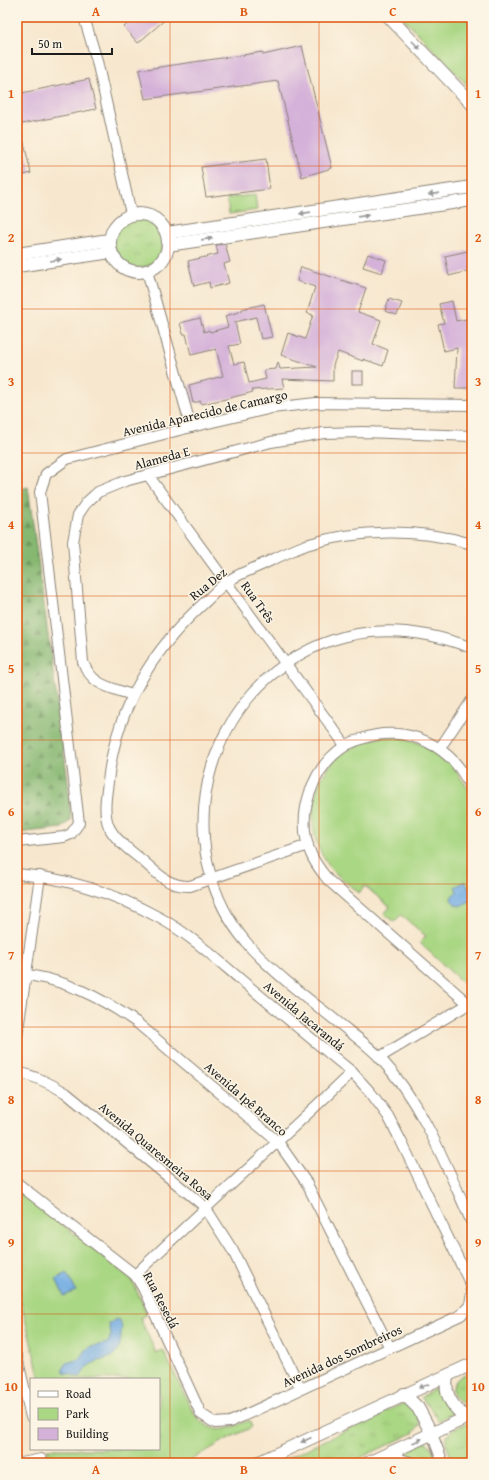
<svg xmlns="http://www.w3.org/2000/svg" width="489" height="1480" viewBox="0 0 489 1480" font-family="'Gentium Book Plus',serif">
	<style>
		.grass { fill: url(#grass-tufts); stroke: #637a50 }
		.forest { fill: url(#forest-firs); stroke: #526a47 }
		.park { fill: #aad784; stroke: #637a50 }
		.water { fill: #72ace2; stroke: #47647f }
		.building { fill: #d4b1d9 }
		.lines { fill: none; stroke-linecap: round; stroke-linejoin: round }
		.minor-casing { stroke: #8a8275; stroke-width: 12 }
		.tertiary-casing { stroke: #8a8275; stroke-width: 14 }
		.minor { stroke: #fff; stroke-width: 10 }
		.tertiary { stroke: #fff; stroke-width: 12 }
		.oneway { fill: #999 }
		.grid { fill: none; stroke: #de560d; stroke-width: 1; stroke-opacity: 0.55 }
		.labels { text-anchor: middle; dominant-baseline: central; stroke-width: 3; stroke-linejoin: round; paint-order: stroke }
		.street-label { font-size: 13px; fill: #1c1c1c; stroke: #fcf5e5 }
		.neatline { fill: none; stroke: #de560d; stroke-width: 1.5 }
		.grid-label { font-size: 13px; text-anchor: middle; font-weight: bold; fill: #de560d }
	</style>
	<defs>
		<pattern id="grass-tufts" width="24" height="20" patternUnits="userSpaceOnUse"><rect width="24" height="20" fill="#aad784"/><path d="M3 7l-1-3M5 7V3M7 7l1-3M15 17l-1-3M17 17v-4M19 17l1-3" fill="none" stroke="#92b871"/></pattern>
		<pattern id="forest-firs" width="22" height="20" patternUnits="userSpaceOnUse"><rect width="22" height="20" fill="#87b872"/><path d="M5 1l3.5 6h-7zM16 11l3.5 6h-7z" fill="#6e955d"/></pattern>
	</defs>
	<rect width="100%" height="100%" fill="#fcf5e5"/>
	<filter id="ink" filterUnits="userSpaceOnUse"><feTurbulence type="fractalNoise" baseFrequency=".025" numOctaves="2"/><feDisplacementMap in="SourceGraphic" scale="8" xChannelSelector="R" yChannelSelector="G"/><feConvolveMatrix kernelMatrix="1 2 1 2 8 2 1 2 1" color-interpolation-filters="sRGB"/></filter>
	<filter id="wash" filterUnits="userSpaceOnUse"><feTurbulence type="fractalNoise" baseFrequency=".012" numOctaves="4" result="noise"/><feDisplacementMap in="SourceGraphic" scale="16" xChannelSelector="R" yChannelSelector="G"/><feGaussianBlur stdDeviation="0.9" result="paint"/><feColorMatrix in="noise" values="0 0 0 0 0 0 0 0 0 0 0 0 0 0 0 0 0 1.4 0 .05"/><feComposite in="paint" operator="in"/></filter>
	<g filter="url(#wash)">
		<rect width="100%" height="100%" fill="#f7e7ce"/>
		<g class="grass">
			<circle cx="138" cy="243" r="25"/>
			<path d="M472,1371V1404H464L455,1398C448,1383 459,1376 472,1371Z"/>
			<polygon points="440,1386 443,1401 453,1413 438,1421 433,1412 421,1397"/>
			<polygon points="404,1403 413,1405 420,1424 413,1433 349,1463 277,1463"/>
			<path d="M472,1421V1463H454C440,1434 444,1433 472,1421Z"/>
			<path d="M426,1442C432,1446 437,1456 436,1463H416L403,1455V1452Z"/>
		</g>
		<polygon class="forest" points="28,487 68,782 71,820 62,828 17,833 17,490"/>
		<g class="park">
			<polygon points="402,17 469,17 472,20 472,90"/>
			<polygon points="255,195 257,210 229,214 227,198"/>
			<path d="M380,737L407,738L444,755L468,788L472,802V989L466,986L420,943L426,936L401,915L394,922L384,914L390,907L365,886L359,893C348,883 335,875 327,863C303,829 309,779 343,753C354,745 367,742 380,737Z"/>
			<path d="M17,1193L23,1194L131,1278L147,1314L140,1318L156,1353L163,1350L194,1414C213,1436 226,1431 249,1420L252,1427L227,1439L186,1463H50L47,1449H159V1379H40L21,1302H17Z"/>
		</g>
		<g class="water">
			<polygon points="465,881 472,895 472,900 460,906 456,905 451,900 452,896 457,891 455,887"/>
			<polygon points="67,1273 76,1291 64,1296 56,1279"/>
			<path d="M116,1319L120,1321C123,1326 121,1330 121,1336C120,1364 99,1356 87,1367C84,1370 83,1374 80,1377L65,1373L63,1369L66,1363L80,1359L86,1350L90,1347L108,1343L111,1335L109,1324Z"/>
		</g>
		<g id="blocks">
			<g class="building">
				<polygon points="135,17 168,17 138,43 124,27"/>
				<polygon points="302,46 332,168 302,177 278,81 145,99 139,70 263,52 263,55"/>
				<polygon points="89,79 96,109 17,125 17,94"/>
				<polygon points="17,130 21,130 31,173 17,177"/>
				<polygon points="266,159 270,189 206,197 201,167"/>
				<polygon points="225,244 230,262 224,264 229,283 210,288 209,282 194,286 188,261 218,254 216,245"/>
				<polygon points="472,250 472,270 449,276 445,256"/>
				<polygon points="368,254 386,260 382,273 363,267"/>
				<polygon points="301,267 366,288 358,312 381,320 373,344 388,350 383,366 363,359 363,361 338,352 333,365 333,381 282,379 284,388 252,390 253,392 226,399 201,404 201,401 193,403 189,385 223,376 216,349 191,355 186,334 183,334 180,323 200,318 204,332 209,330 210,332 228,327 225,316 242,311 242,309 264,304 272,337 261,339 256,317 235,322 240,344 229,346 234,364 244,362 249,383 266,379 264,370 276,369 278,362 280,369 317,367 281,355 288,333 305,339 313,315 307,313 315,287 297,281"/>
				<polygon points="389,299 402,303 397,315 385,311"/>
				<polygon points="452,301 456,321 472,318 472,388 455,388 457,348 444,351 438,324 444,323 439,304"/>
				<rect x="352" y="371" width="11" height="13"/>
			</g>
		</g>
	</g>
	<g filter="url(#ink)">
		<use href="#blocks" fill-opacity="0" stroke="#8a8275" stroke-width="1"/>
		<g class="lines">
			<g class="minor-casing">
				<g id="minor">
					<polyline points="84,17 97,61 131,214"/>
					<polyline points="147,271 191,427"/>
					<polyline points="148,475 345,745"/>
					<path d="M472,648C404,622 335,624 276,671C192,738 177,868 252,949C281,980 317,1005 350,1032C360,1040 371,1048 380,1058C423,1104 446,1166 472,1223"/>
					<path d="M132,695C110,687 92,686 83,662L73,542L78,515L86,503L98,492L125,481L271,442L324,433L363,432L472,436"/>
					<polyline points="440,748 472,700"/>
					<path d="M472,792C457,747 406,722 361,739C356,741 349,743 345,746C311,768 295,817 311,854C315,864 322,872 328,880L472,1007"/>
					<polyline points="17,842 64,837 71,834 79,823 40,492 46,474 67,459 191,427 272,408 316,403 472,405"/>
					<path d="M308,845L190,886C169,887 158,874 143,861C131,851 116,841 109,827C103,813 106,797 108,782C115,712 151,651 203,604C211,597 218,588 227,582C236,575 248,571 259,566C274,559 290,551 306,545C358,529 420,528 472,544"/>
					<path d="M17,874C67,878 114,893 158,917C188,933 214,957 240,979C277,1010 314,1041 352,1072L371,1093L388,1116L401,1141L471,1285L472,1291"/>
					<path d="M17,974C61,977 100,997 136,1022L278,1142L306,1182L390,1348"/>
					<polyline points="17,1036 40,876"/>
					<polyline points="380,1057 472,1002"/>
					<path d="M17,1072C36,1076 50,1083 66,1093L205,1207L233,1251L301,1389"/>
					<polyline points="17,1183 135,1275 143,1288 201,1414 215,1423 230,1422 461,1315 470,1305 472,1294"/>
					<path d="M135,1275C206,1206 280,1141 352,1072"/>
					<polyline points="17,1357 31,1417"/>
					<polyline points="432,1434 443,1463"/>
					<polyline points="384,1456 394,1457 413,1463"/>
					<polyline points="22,1463 41,1459"/>
				</g>
			</g>
			<g class="tertiary-casing">
				<g id="tertiary">
					<polyline points="389,17 472,104"/>
					<circle cx="139" cy="243" r="29"/>
					<polyline points="167,233 472,187"/>
					<polyline points="168,245 472,200"/>
					<polyline points="17,254 109,240"/>
					<polyline points="17,266 111,252"/>
					<path d="M447,1376C444,1395 451,1405 466,1418"/>
					<polyline points="404,1394 418,1408 432,1434"/>
					<polyline points="257,1463 472,1364"/>
					<polyline points="368,1463 472,1415"/>
				</g>
			</g>
			<use href="#minor" class="minor"/>
			<use href="#tertiary" class="tertiary"/>
		</g>
		<defs><path id="oneway-solid" d="M-6-.8H1V-3.2L6.5 0L1 3.2V.8H-6Z"/></defs>
		<g class="oneway">
			<use href="#oneway-solid" transform="translate(416 45) rotate(46)"/>
			<use href="#oneway-solid" transform="translate(434 194) rotate(172)"/>
			<use href="#oneway-solid" transform="translate(305 213) rotate(172)"/>
			<use href="#oneway-solid" transform="translate(363 216) rotate(-8)"/>
			<use href="#oneway-solid" transform="translate(207 239) rotate(-8)"/>
			<use href="#oneway-solid" transform="translate(56 260) rotate(-9)"/>
			<use href="#oneway-solid" transform="translate(424 1386) rotate(157)"/>
			<use href="#oneway-solid" transform="translate(306 1440) rotate(155)"/>
			<use href="#oneway-solid" transform="translate(417 1441) rotate(-25)"/>
		</g>
	</g>
	<path class="grid" d="M170,17V1463M319,17V1463M17,166H472M17,309H472M17,453H472M17,596H472M17,740H472M17,884H472M17,1027H472M17,1171H472M17,1314H472"/>
	<g class="labels">
		<g class="street-label">
			<text transform="translate(205 413) rotate(-13)">Avenida Aparecido de Camargo</text>
			<text transform="translate(162 458) rotate(-15)">Alameda E</text>
			<text transform="translate(208 584) rotate(-39)">Rua Dez</text>
			<text transform="translate(258 602) rotate(54)">Rua Três</text>
			<text transform="translate(304 1016) rotate(40)">Avenida Jacarandá</text>
			<text transform="translate(246 1099) rotate(41)">Avenida Ipê Branco</text>
			<text transform="translate(156 1151) rotate(40)">Avenida Quaresmeira Rosa</text>
			<text transform="translate(161 1300) rotate(63)">Rua Resedá</text>
			<text transform="translate(342 1356) rotate(-25)">Avenida dos Sombreiros</text>
		</g>
	</g>
	<rect width="489" height="1480" fill="none" stroke="#fcf5e5" stroke-width="44"/>
	<rect x="30" y="1378" width="130" height="72" fill="#fcf5e5" stroke="#a29e95"/>
	<rect x="38" y="1391" width="20" height="6" fill="#ffffff" stroke="#a29e95"/>
	<text x="66" y="1398" font-size="12" fill="#1c1c1c">Road</text>
	<rect x="38" y="1408" width="20" height="12" fill="#aad784" stroke="#a29e95"/>
	<text x="66" y="1418" font-size="12" fill="#1c1c1c">Park</text>
	<rect x="38" y="1428" width="20" height="12" fill="#d4b1d9" stroke="#a29e95"/>
	<text x="66" y="1438" font-size="12" fill="#1c1c1c">Building</text>
	<path d="M32 48v6h80v-6" fill="none" stroke="#1c1c1c" stroke-width="2"/>
	<text x="38" y="48" font-size="12" fill="#1c1c1c" stroke="#fcf5e5" stroke-width="3" paint-order="stroke">50 m</text>
	<rect x="22" y="22" width="445" height="1436" class="neatline"/>
	<g class="grid-label">
		<text x="96" y="16">A</text>
		<text x="244" y="16">B</text>
		<text x="393" y="16">C</text>
		<text x="11" y="98">1</text>
		<text x="478" y="98">1</text>
		<text x="11" y="242">2</text>
		<text x="478" y="242">2</text>
		<text x="11" y="386">3</text>
		<text x="478" y="386">3</text>
		<text x="11" y="529">4</text>
		<text x="478" y="529">4</text>
		<text x="11" y="673">5</text>
		<text x="478" y="673">5</text>
		<text x="11" y="816">6</text>
		<text x="478" y="816">6</text>
		<text x="11" y="960">7</text>
		<text x="478" y="960">7</text>
		<text x="11" y="1104">8</text>
		<text x="478" y="1104">8</text>
		<text x="11" y="1247">9</text>
		<text x="478" y="1247">9</text>
		<text x="11" y="1391">10</text>
		<text x="478" y="1391">10</text>
		<text x="96" y="1474">A</text>
		<text x="244" y="1474">B</text>
		<text x="393" y="1474">C</text>
	</g>
</svg>
